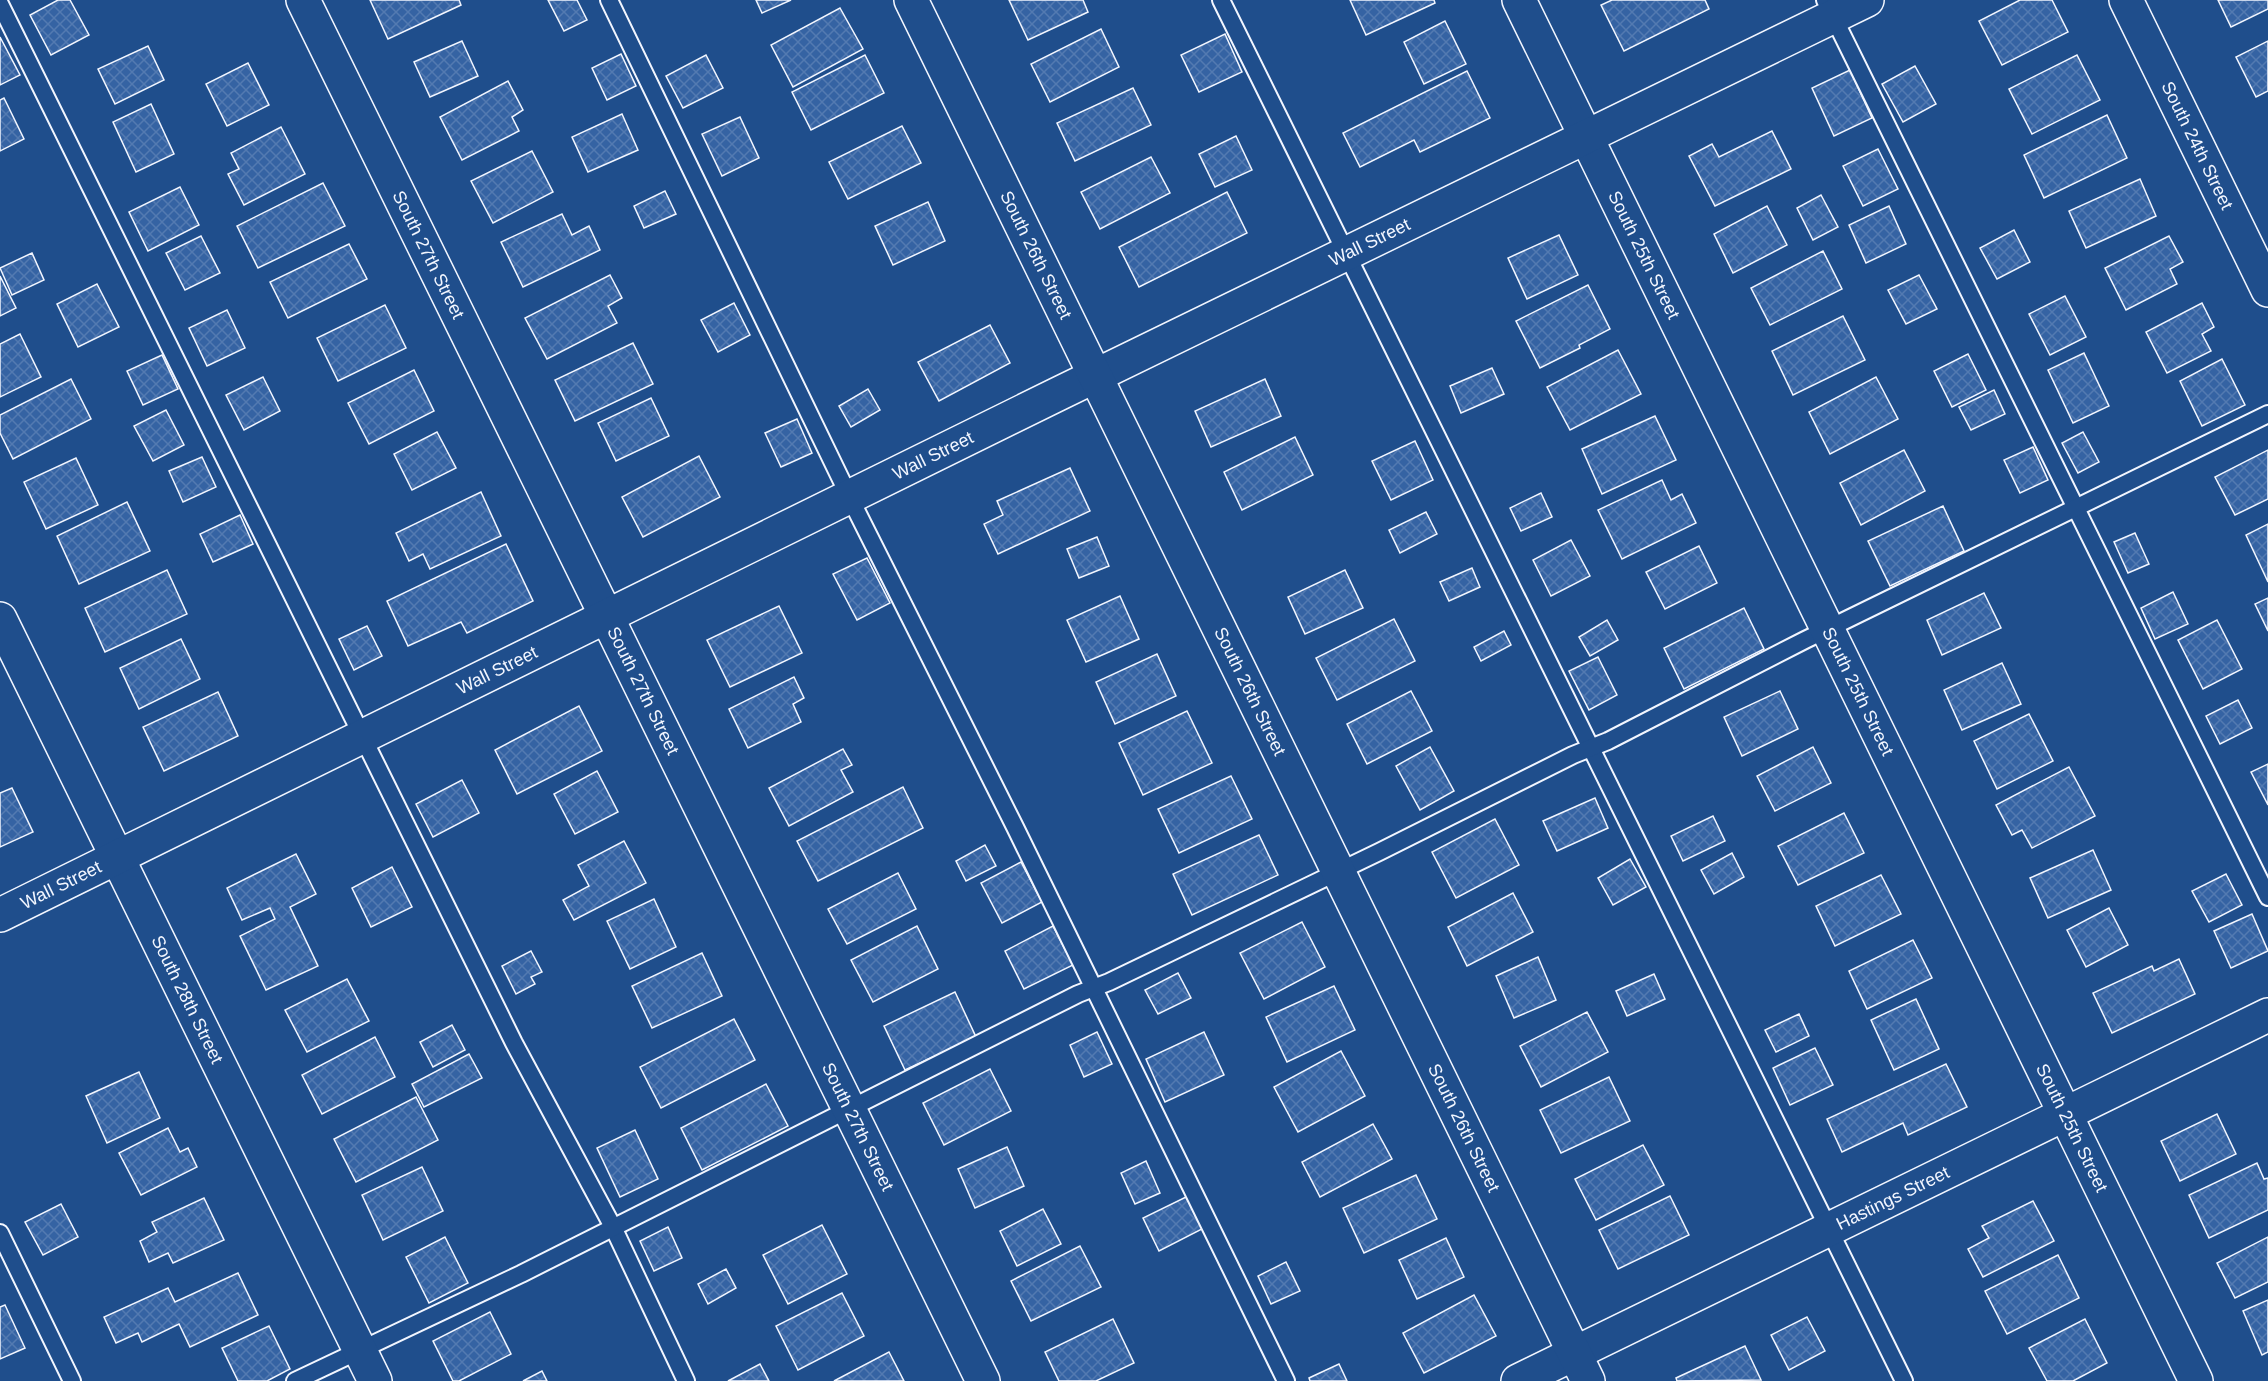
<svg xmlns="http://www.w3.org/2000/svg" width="2268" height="1381" viewBox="0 0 2268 1381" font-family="Arial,sans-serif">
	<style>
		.building { fill: url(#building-cross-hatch); stroke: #f2f6ff; stroke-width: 1.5 }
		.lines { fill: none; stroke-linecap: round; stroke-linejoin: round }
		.service-casing { stroke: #f2f6ff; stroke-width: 20 }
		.minor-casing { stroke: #f2f6ff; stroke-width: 36 }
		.tertiary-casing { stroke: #f2f6ff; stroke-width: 36 }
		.service { stroke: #1f4e8c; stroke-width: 16 }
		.minor { stroke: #1f4e8c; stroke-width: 33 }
		.tertiary { stroke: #1f4e8c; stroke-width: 33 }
		.labels { text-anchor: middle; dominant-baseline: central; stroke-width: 4.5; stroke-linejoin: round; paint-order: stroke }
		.street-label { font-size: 18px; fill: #f2f6ff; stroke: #1f4e8c }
	</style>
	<defs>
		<pattern id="building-cross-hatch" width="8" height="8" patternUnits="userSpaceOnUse" patternTransform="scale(1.5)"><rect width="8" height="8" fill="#3563a3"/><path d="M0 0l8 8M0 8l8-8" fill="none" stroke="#537ab1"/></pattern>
	</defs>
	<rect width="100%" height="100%" fill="#1f4e8c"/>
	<g class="building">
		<polygon points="58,0 70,0 89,35 51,55 30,15"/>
		<polygon points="370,0 459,0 461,5 388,39"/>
		<polygon points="548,0 577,0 587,20 564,31"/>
		<polygon points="756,0 791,0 762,13"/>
		<polygon points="1009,0 1083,0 1088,12 1028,40"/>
		<polygon points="1350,0 1434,0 1435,3 1366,35"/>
		<polygon points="1612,0 1705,0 1709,9 1624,51 1601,5"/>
		<polygon points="2020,0 2052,0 2068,32 2002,65 1979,21"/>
		<polygon points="2218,0 2268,0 2268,9 2231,27"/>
		<polygon points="840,8 863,49 793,87 771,45"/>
		<polygon points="1445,21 1466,64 1424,84 1404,42"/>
		<polygon points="1101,29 1119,67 1050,102 1031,64"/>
		<polygon points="1225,34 1242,72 1199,92 1181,55"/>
		<polygon points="0,37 20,75 0,85"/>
		<polygon points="462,41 478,76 430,97 414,62"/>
		<polygon points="2268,41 2268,91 2256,97 2236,57"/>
		<polygon points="148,46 164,80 115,104 98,69"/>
		<polygon points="621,54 636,86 607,100 592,68"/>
		<polygon points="706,55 723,88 683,108 666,76"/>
		<polygon points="865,55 884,93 811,130 792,92"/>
		<polygon points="2077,55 2100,100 2032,134 2009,89"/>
		<polygon points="248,63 269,105 227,126 206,84"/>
		<polygon points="1915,66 1936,104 1903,122 1882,84"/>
		<polygon points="1850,70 1872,118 1834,136 1812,88"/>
		<polygon points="1467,71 1490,118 1420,152 1414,140 1360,167 1343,133"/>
		<polygon points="508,81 523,110 512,117 519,131 462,160 440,117"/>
		<polygon points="1133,88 1151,125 1075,161 1057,123"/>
		<polygon points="4,98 24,139 0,151 0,100"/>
		<polygon points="151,104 174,154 136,172 113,122"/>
		<polygon points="622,114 638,150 588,172 572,137"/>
		<polygon points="2107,115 2127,158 2044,198 2024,155"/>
		<polygon points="740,117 759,158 722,176 702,134"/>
		<polygon points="902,126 921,163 848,199 829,162"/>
		<polygon points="281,127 305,174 244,205 228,174 239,169 231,153"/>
		<polygon points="1772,131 1791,169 1715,206 1689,156 1712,144 1719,157"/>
		<polygon points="1236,136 1252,170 1215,187 1199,154"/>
		<polygon points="1878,149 1898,189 1863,206 1843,166"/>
		<polygon points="532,151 553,192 493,223 471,181"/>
		<polygon points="1151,157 1170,193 1100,229 1081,192"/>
		<polygon points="2140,179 2156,216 2086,248 2069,211"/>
		<polygon points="323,183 345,226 258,268 237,226"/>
		<polygon points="180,187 199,225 148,251 129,212"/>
		<polygon points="665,191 676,214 644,228 634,206"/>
		<polygon points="1227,192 1247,233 1139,287 1119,247"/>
		<polygon points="1821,195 1838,227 1813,240 1797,208"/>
		<polygon points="928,202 945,241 893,265 875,226"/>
		<polygon points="1767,206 1787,245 1733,273 1714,234"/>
		<polygon points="1889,206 1906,244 1866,263 1849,225"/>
		<polygon points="562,214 572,235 589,226 600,250 523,287 501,242"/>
		<polygon points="2014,230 2030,262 1997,279 1980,248"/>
		<polygon points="1559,235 1578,275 1527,299 1508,258"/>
		<polygon points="201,236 220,273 185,290 166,253"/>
		<polygon points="2169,236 2183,262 2170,269 2177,284 2126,310 2105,268"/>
		<polygon points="349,244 367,279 288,318 270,282"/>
		<polygon points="1823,251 1842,289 1770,325 1751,288"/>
		<polygon points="32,253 44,280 12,295 0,268"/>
		<polygon points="610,275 622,298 608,306 617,323 547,359 525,318"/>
		<polygon points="1919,275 1937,309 1906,324 1888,290"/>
		<polygon points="0,276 16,308 0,316"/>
		<polygon points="97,284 119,327 78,347 57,304"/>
		<polygon points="1588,285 1610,329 1579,345 1580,348 1540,368 1516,321"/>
		<polygon points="2065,296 2086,337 2050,355 2029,314"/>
		<polygon points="734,303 750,335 718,352 701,320"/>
		<polygon points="2202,303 2214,327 2202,334 2211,351 2167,373 2146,332"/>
		<polygon points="385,305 406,348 338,381 317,338"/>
		<polygon points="227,310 245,348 207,366 189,328"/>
		<polygon points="1843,316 1865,360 1793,395 1772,351"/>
		<polygon points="990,325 1010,363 939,401 918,362"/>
		<polygon points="20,334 41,377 0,397 0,344"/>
		<polygon points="633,343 653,384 575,421 555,380"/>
		<polygon points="1618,350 1641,394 1570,430 1547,387"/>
		<polygon points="2084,353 2109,406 2073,423 2048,370"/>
		<polygon points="1968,354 1986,390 1952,407 1934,371"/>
		<polygon points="162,355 178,389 143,405 127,371"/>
		<polygon points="2222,359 2245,405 2202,426 2180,381"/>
		<polygon points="1492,368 1504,394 1461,413 1450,386"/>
		<polygon points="414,370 434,411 369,444 348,403"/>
		<polygon points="263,377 280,411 244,430 226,395"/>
		<polygon points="1876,377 1898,419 1830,454 1809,412"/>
		<polygon points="71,379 91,419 13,459 0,433 0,415"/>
		<polygon points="1265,379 1281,416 1211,447 1195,411"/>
		<polygon points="868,389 880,410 851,427 839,406"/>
		<polygon points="1994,390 2005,414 1971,430 1959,407"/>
		<polygon points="651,398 669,436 616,461 598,423"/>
		<polygon points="166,410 184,445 153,461 134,426"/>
		<polygon points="1655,416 1676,460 1602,494 1582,449"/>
		<polygon points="797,419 812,453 781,467 765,433"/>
		<polygon points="437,432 456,468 412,490 394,454"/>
		<polygon points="2083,432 2099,462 2078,473 2062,443"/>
		<polygon points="1295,437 1313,475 1242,510 1224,472"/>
		<polygon points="1415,441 1433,480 1391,500 1372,461"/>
		<polygon points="2033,447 2048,480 2020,493 2004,460"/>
		<polygon points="1904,450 1925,491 1861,525 1840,483"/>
		<polygon points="2268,450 2268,499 2235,515 2215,477"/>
		<polygon points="699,456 720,497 643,537 622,497"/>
		<polygon points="202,457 216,487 183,502 169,471"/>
		<polygon points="76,458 98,505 46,529 24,482"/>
		<polygon points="1070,468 1090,511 998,554 984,524 1003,515 997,501"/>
		<polygon points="1662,480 1671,500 1682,494 1696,523 1622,559 1598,510"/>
		<polygon points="481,492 501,536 430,569 423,554 409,561 396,533"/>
		<polygon points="1541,493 1552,517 1521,531 1510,508"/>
		<polygon points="127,502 150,551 79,584 57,536"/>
		<polygon points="1943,506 1964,551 1890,586 1868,541"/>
		<polygon points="1426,512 1437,534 1400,553 1389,530"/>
		<polygon points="240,515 253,544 213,562 200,534"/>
		<polygon points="2268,524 2268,582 2246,535"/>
		<polygon points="2135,533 2149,564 2128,573 2114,542"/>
		<polygon points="1097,537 1109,566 1079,578 1067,549"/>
		<polygon points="1571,540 1590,576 1551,596 1533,560"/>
		<polygon points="506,544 533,601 467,633 461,622 408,646 387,601"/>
		<polygon points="1699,546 1717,583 1665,609 1646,572"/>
		<polygon points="867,558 890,603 857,620 833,574"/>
		<polygon points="1472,568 1480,587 1449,601 1440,582"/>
		<polygon points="167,570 187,614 105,652 85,608"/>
		<polygon points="1345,570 1363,608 1305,634 1288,597"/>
		<polygon points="2173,592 2188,624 2155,639 2141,608"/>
		<polygon points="1984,593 2001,628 1942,655 1927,620"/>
		<polygon points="1120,596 1139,639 1086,662 1067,620"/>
		<polygon points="2268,598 2268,631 2255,604"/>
		<polygon points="779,606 802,653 730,687 707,640"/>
		<polygon points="1744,608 1764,649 1684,689 1664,648"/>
		<polygon points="1394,619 1415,661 1337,700 1316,658"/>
		<polygon points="1607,620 1618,640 1590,656 1579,637"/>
		<polygon points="2217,620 2242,669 2203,689 2178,640"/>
		<polygon points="367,626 382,656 354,670 339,639"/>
		<polygon points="1504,631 1511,645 1481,661 1474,647"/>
		<polygon points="181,639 200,679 139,709 120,668"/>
		<polygon points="1157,654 1176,696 1115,724 1096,682"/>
		<polygon points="1598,657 1617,695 1589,710 1569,671"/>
		<polygon points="2002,663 2021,704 1962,730 1944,690"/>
		<polygon points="794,677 804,698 793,704 801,722 748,748 729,709"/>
		<polygon points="1411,691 1432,731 1367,764 1347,724"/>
		<polygon points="1780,691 1798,729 1742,756 1724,717"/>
		<polygon points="218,692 238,736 164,771 143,727"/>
		<polygon points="2238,700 2252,728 2220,744 2206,716"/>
		<polygon points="579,706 602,751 517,794 495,750"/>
		<polygon points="1187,711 1212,763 1143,795 1119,743"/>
		<polygon points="2029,714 2053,761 1997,789 1974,741"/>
		<polygon points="1430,747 1454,791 1420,810 1396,766"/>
		<polygon points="1813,747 1831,783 1775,811 1757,776"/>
		<polygon points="843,749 852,765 841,770 853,792 789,826 769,788"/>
		<polygon points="2268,764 2268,805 2251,772"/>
		<polygon points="2069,767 2095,816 2032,848 2022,830 2012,835 1996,805"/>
		<polygon points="597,771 618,812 575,834 554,794"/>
		<polygon points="1231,776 1252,819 1179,853 1158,809"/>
		<polygon points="462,780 479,813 433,837 416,804"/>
		<polygon points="903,787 923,828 818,881 797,841"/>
		<polygon points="12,788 33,832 0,847 0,793"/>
		<polygon points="1595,798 1608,828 1557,851 1543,821"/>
		<polygon points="1844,813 1864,853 1798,885 1778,846"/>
		<polygon points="1713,816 1725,841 1683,861 1671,836"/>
		<polygon points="1495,819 1519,865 1456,898 1432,852"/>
		<polygon points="1259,835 1278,875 1192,915 1173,874"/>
		<polygon points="624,841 646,883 574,920 563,900 589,886 578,865"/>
		<polygon points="985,845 996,866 966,881 956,861"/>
		<polygon points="2093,850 2111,890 2048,918 2030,878"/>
		<polygon points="1732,853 1744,877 1714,894 1701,870"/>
		<polygon points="296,854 316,894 290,907 318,966 266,990 240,936 275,919 270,908 242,920 227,888"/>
		<polygon points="1630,859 1646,887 1613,905 1598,878"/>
		<polygon points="1021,862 1042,902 1002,923 981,883"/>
		<polygon points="392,867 412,907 371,927 352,888"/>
		<polygon points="898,873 916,909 847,944 828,909"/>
		<polygon points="2226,874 2242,905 2209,922 2192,891"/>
		<polygon points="1881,875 1901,914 1835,946 1816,906"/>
		<polygon points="1513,893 1533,932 1467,966 1448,927"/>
		<polygon points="654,899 676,947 630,969 607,921"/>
		<polygon points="2109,908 2128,945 2086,967 2067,930"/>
		<polygon points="2252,914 2268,951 2231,968 2214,931"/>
		<polygon points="1302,922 1325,967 1264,999 1240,953"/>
		<polygon points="917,926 938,969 873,1002 851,960"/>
		<polygon points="1053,926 1073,965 1024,989 1005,951"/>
		<polygon points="1913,940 1932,978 1867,1009 1849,971"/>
		<polygon points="531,951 542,972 531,977 535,984 516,994 502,966"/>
		<polygon points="702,953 722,996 652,1028 632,986"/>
		<polygon points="1538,957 1556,1000 1514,1018 1496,976"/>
		<polygon points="2179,959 2195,994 2112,1033 2093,993 2152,966 2154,971"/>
		<polygon points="1178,973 1191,998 1158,1014 1145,990"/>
		<polygon points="1654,974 1665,999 1627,1016 1616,991"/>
		<polygon points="347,979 369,1021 307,1052 285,1010"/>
		<polygon points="1334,986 1355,1030 1287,1062 1266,1017"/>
		<polygon points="955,992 976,1037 905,1070 884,1026"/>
		<polygon points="1916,999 1939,1049 1894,1070 1871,1020"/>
		<polygon points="1587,1012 1608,1052 1541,1087 1520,1046"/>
		<polygon points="1799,1014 1809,1036 1776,1052 1765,1030"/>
		<polygon points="734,1019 755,1060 661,1108 640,1067"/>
		<polygon points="452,1025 465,1050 433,1067 420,1042"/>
		<polygon points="1097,1032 1112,1064 1084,1077 1070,1045"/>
		<polygon points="1204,1032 1224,1075 1165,1102 1146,1059"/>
		<polygon points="375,1037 395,1077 322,1114 302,1075"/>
		<polygon points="1815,1048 1833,1085 1790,1105 1773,1068"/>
		<polygon points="1341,1051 1365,1096 1298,1132 1274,1087"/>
		<polygon points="469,1054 482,1078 424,1107 412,1084"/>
		<polygon points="1946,1064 1967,1107 1908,1135 1903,1123 1842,1152 1827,1119"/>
		<polygon points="990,1069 1011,1111 944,1145 923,1103"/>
		<polygon points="139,1072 160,1118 107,1143 86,1096"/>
		<polygon points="1609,1077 1630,1121 1561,1153 1540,1110"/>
		<polygon points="766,1084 788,1126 702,1170 681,1128"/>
		<polygon points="416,1097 438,1140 356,1182 334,1139"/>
		<polygon points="2217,1114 2236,1154 2180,1181 2161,1141"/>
		<polygon points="1373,1124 1392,1159 1320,1197 1302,1162"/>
		<polygon points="168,1128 180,1152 188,1148 197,1167 141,1195 119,1153"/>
		<polygon points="635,1130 658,1179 620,1197 597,1148"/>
		<polygon points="1643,1145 1664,1185 1596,1220 1575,1179"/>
		<polygon points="1007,1147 1024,1186 975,1208 958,1169"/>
		<polygon points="1146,1161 1160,1193 1135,1204 1121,1173"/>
		<polygon points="2257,1163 2264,1179 2268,1178 2268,1210 2209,1238 2189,1195"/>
		<polygon points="422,1167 443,1211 383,1240 362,1195"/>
		<polygon points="1416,1175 1437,1219 1364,1253 1343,1208"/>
		<polygon points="1670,1196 1689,1235 1618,1269 1599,1230"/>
		<polygon points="1186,1197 1202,1229 1159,1251 1143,1218"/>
		<polygon points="204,1198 224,1240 173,1263 168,1253 149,1262 140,1241 157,1232 152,1222"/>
		<polygon points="2033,1201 2054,1241 1983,1277 1968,1249 1989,1238 1982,1226"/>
		<polygon points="61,1204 78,1237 43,1255 25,1222"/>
		<polygon points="1043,1209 1061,1244 1017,1266 1000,1231"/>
		<polygon points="822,1225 847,1274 788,1304 763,1255"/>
		<polygon points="668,1227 682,1258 654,1271 640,1241"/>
		<polygon points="445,1237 468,1283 429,1303 406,1257"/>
		<polygon points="2268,1237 2268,1282 2235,1298 2217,1263"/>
		<polygon points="1446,1238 1464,1277 1417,1299 1399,1260"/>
		<polygon points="1080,1246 1101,1287 1031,1321 1011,1281"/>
		<polygon points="2058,1255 2079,1298 2007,1334 1985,1291"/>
		<polygon points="1286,1262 1300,1291 1271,1304 1258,1276"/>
		<polygon points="726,1269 736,1288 708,1304 698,1284"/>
		<polygon points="238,1273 258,1315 190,1347 179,1324 142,1342 138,1333 116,1343 104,1317 168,1288 175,1302"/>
		<polygon points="842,1293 864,1336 798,1370 776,1326"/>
		<polygon points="1474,1295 1496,1336 1424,1373 1403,1333"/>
		<polygon points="2268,1300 2268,1352 2262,1355 2243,1311"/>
		<polygon points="5,1305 25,1348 0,1359 0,1307"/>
		<polygon points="490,1312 511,1354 459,1381 453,1381 433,1341"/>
		<polygon points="1807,1317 1825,1351 1789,1370 1771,1335"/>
		<polygon points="1113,1319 1134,1363 1096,1381 1059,1381 1045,1352"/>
		<polygon points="2085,1319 2107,1363 2073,1381 2047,1381 2029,1348"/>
		<polygon points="269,1326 290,1369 267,1381 238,1381 222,1348"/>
		<polygon points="1745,1346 1761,1380 1677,1381 1676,1378"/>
		<polygon points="889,1352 904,1381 834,1381"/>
		<polygon points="760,1364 769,1381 728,1381"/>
		<polygon points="1339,1364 1347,1381 1310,1381 1309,1378"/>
		<polygon points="542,1371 547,1381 523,1381"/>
	</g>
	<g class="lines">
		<g class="service-casing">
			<g id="service">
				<polyline points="609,0 850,498 1015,827 1286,1381"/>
				<polyline points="1221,0 1904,1381"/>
				<polyline points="1825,0 2268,897"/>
				<polyline points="0,4 514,1043 613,1227 686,1381"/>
				<polyline points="0,1233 72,1381"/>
				<polyline points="295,1381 521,1274 1078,994 1109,982 1379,852 1573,755 1608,741 1805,640 2268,414"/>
			</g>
		</g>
		<g class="minor-casing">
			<g id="minor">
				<path id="s1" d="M303,0L983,1381"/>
				<path id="s2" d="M1519,0L2196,1381"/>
				<path id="s3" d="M2126,0L2268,290"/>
				<path id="s4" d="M0,619L375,1381"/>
				<path id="s5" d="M0,915L1058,394L1867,0"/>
				<path id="s6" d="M1518,1381L2268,1015"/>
			</g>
		</g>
		<g class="tertiary-casing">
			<g id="tertiary">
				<path id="s7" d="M911,0L1588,1381"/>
			</g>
		</g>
		<use href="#service" class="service"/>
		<use href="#minor" class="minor"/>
		<use href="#tertiary" class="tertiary"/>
	</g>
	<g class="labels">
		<g class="street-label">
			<text stroke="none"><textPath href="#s3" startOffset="162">South 24th Street</textPath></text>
			<text stroke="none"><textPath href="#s5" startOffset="1526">Wall Street</textPath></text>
			<text stroke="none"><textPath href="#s7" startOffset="284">South 26th Street</textPath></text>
			<text stroke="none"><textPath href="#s2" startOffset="284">South 25th Street</textPath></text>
			<text stroke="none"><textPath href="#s1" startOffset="284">South 27th Street</textPath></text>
			<text stroke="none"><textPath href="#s5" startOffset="1040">Wall Street</textPath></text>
			<text stroke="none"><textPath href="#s5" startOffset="554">Wall Street</textPath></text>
			<text stroke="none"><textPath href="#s7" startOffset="770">South 26th Street</textPath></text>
			<text stroke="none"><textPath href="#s1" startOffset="770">South 27th Street</textPath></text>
			<text stroke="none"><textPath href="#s2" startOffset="770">South 25th Street</textPath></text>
			<text stroke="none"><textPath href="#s5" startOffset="68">Wall Street</textPath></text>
			<text stroke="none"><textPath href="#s4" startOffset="424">South 28th Street</textPath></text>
			<text stroke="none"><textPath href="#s1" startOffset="1256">South 27th Street</textPath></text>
			<text stroke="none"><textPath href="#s7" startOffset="1256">South 26th Street</textPath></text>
			<text stroke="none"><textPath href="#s2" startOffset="1256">South 25th Street</textPath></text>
			<text stroke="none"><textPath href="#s6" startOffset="417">Hastings Street</textPath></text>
		</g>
	</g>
</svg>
